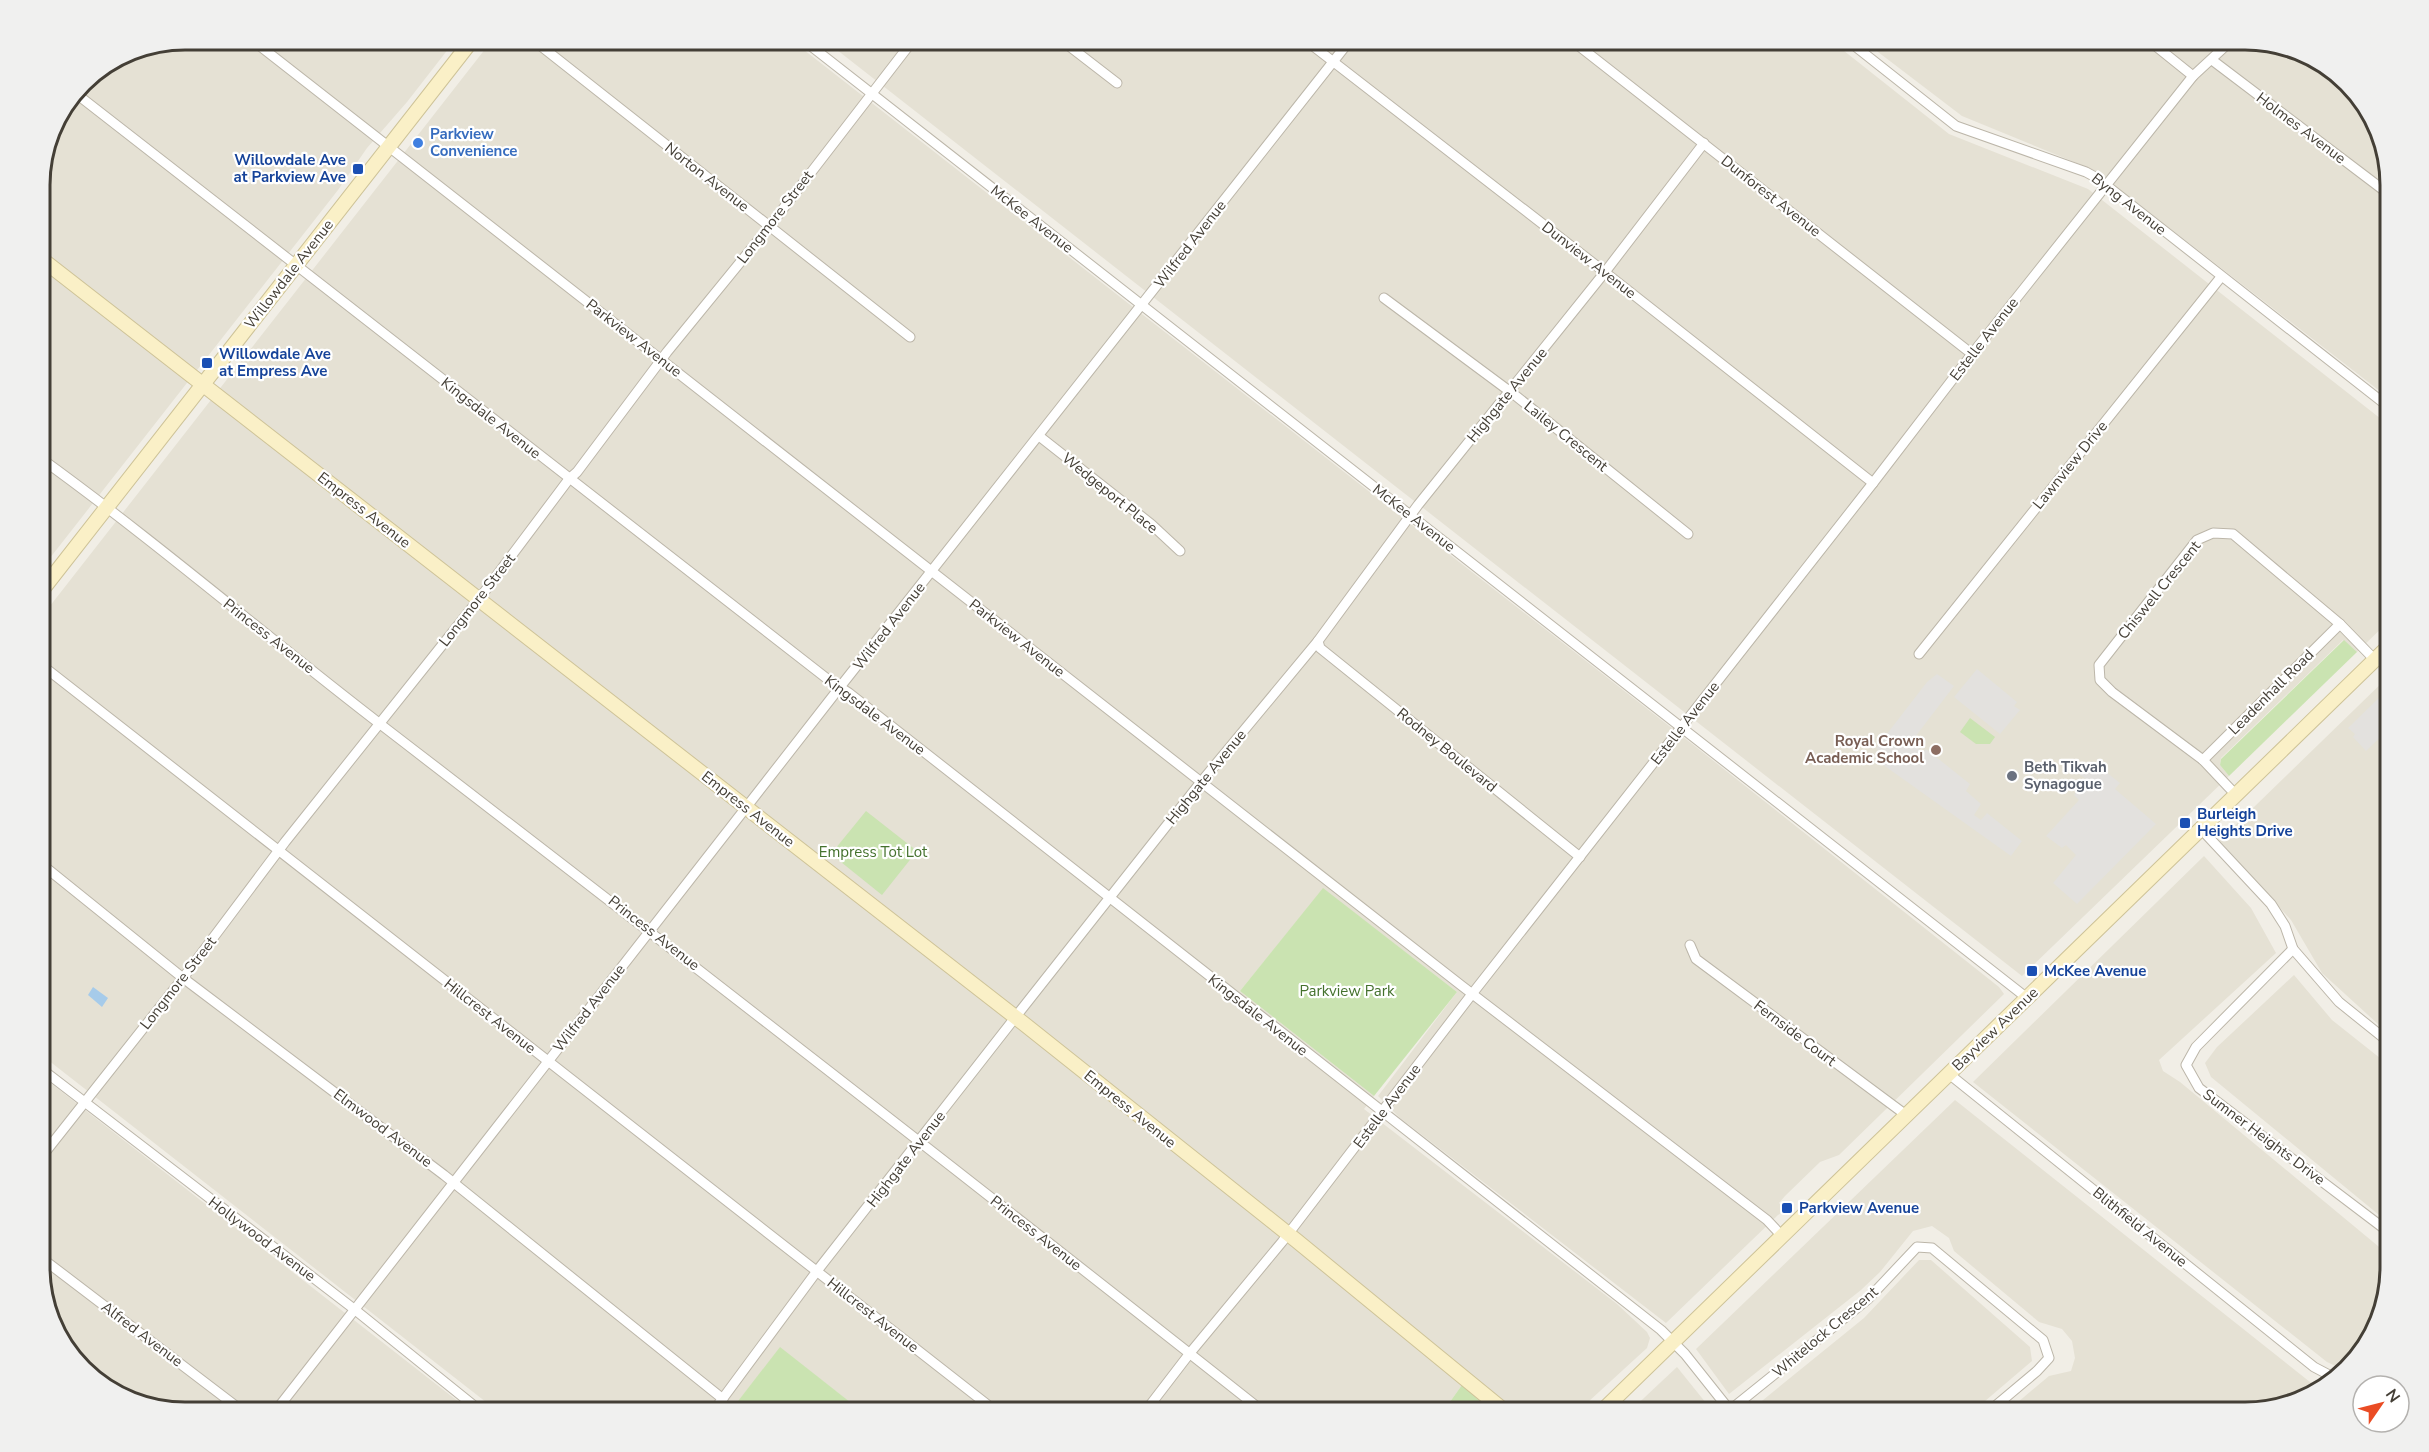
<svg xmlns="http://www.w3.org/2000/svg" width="2429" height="1452" viewBox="0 0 2429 1452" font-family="'Nunito Sans',sans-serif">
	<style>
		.residential { fill: #e5e1d4 }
		.green { fill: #cae3b1 }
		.parking { fill: #e3e1de }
		.water { fill: #a6cbea }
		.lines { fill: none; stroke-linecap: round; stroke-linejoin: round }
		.street-casing { stroke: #bcb6a9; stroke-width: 11 }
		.secondary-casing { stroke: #cec398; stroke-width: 16 }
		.street { stroke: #fff; stroke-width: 9 }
		.secondary { stroke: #faf0c7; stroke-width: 14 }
		.shop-dot { fill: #3f7fe0; stroke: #fff; stroke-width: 2 }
		.transit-dot { fill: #1a4fb4; stroke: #fff; stroke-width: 2 }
		.education-dot { fill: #8d6e63; stroke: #fff; stroke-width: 2 }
		.worship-dot { fill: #6b7280; stroke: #fff; stroke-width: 2 }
		.labels { text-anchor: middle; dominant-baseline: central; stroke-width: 4.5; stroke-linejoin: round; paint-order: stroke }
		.street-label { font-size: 15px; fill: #443f36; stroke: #fff }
		.shop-label { font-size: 15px; font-weight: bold; fill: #366cbe; stroke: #fff; text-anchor: start }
		.transit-label { font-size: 15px; font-weight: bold; fill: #164399; stroke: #fff; text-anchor: start }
		.education-label { font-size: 15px; font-weight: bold; fill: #785e54; stroke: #fff; text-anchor: end }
		.worship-label { font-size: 15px; font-weight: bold; fill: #5b616d; stroke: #fff; text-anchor: start }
		.park-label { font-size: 15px; fill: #44712d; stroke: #fff }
		.rim { fill: none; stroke: #443f36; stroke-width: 3 }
	</style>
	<rect width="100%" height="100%" fill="#f1eee6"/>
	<g class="residential">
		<polygon points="185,39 456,39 407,102 367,148 338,190 39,572 39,176 54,121 82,81 129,50"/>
		<polygon points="493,39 790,39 1696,747 1999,987 2004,994 1839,1155 1820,1162 1785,1196 1779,1203 1786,1210 1778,1215 1666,1323 1400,1118 1378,1096 1457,992 1323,889 1240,991 1374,1096 1364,1109 1617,1304 1647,1332 1650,1338 1647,1348 1576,1413 1493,1413 1462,1385 1442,1413 864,1413 780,1348 729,1413 500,1413 39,1053 39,620"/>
		<polygon points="823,39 1829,39 1949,134 2088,189 2390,426 2390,620 2357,652 2343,640 2221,758 2220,765 2229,776 2022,976"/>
		<polygon points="1861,39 2244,39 2317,59 2370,112 2390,176 2390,399 2096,171 1962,116"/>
		<polygon points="2390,675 2390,1035 2322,973 2291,920 2219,841"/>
		<polygon points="2204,856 2251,908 2276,953 2159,1060 2163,1071 2180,1082 2390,1256 2390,1268 2370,1340 2342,1369 2327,1362 1973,1082"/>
		<polygon points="2294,975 2332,1020 2390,1066 2390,1224 2211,1077 2205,1063 2217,1047"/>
		<polygon points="39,1074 473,1413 185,1413 112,1393 59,1340 39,1276"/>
		<polygon points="1955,1100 2310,1382 2323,1387 2317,1394 2245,1413 2005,1413 2049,1376 2071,1371 2075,1358 2072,1341 2062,1329 2039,1322 1954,1251 1949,1238 1932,1226 1913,1231 1880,1272 1861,1290 1729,1394 1696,1349"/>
		<polygon points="1919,1260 1931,1260 2030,1347 2032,1361 1971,1413 1747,1413 1864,1318"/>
		<polygon points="1677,1367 1714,1413 1628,1413"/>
	</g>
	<g class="green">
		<polygon points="2344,640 2357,652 2229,776 2220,765 2221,759"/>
		<polygon points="1970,718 1995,737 1990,744 1976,744 1960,732"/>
		<polygon points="866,811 917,851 882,895 831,854"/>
		<polygon points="1323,888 1457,992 1374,1096 1240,991"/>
		<polygon points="780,1347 864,1413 746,1413 735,1405"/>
		<polygon points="1462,1385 1493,1413 1442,1413"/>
	</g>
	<g class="parking">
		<polygon points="1977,669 2017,702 2014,706 2020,710 2000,734 1954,697"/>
		<polygon points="1937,674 1954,686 1912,741 1920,750 1916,758 1919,758 1926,749 1970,784 1966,791 1981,804 1974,815 1981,820 1987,813 2022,841 2011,856 1882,764 1887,759 1876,748 1927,682"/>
		<polygon points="2390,687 2390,728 2366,751 2353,737 2355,734 2348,728"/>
		<polygon points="2092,761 2120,783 2115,789 2156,824 2077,904 2053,883 2076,855 2066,845 2062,848 2046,836 2079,800 2074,795 2086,779 2080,775"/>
	</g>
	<polygon class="water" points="93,987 108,998 102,1007 88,995"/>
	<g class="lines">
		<g class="street-casing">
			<g id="street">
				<polyline points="251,39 1462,986 1767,1220 1782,1236"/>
				<polyline points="532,39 910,337"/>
				<polyline points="802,39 2027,998"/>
				<polyline points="1060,39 1117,83"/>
				<polyline points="1304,39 1611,277 1873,483"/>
				<polyline points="1570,39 1972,354"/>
				<polyline points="1846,39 1956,126 2086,172 2097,178 2390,408"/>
				<polyline points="2147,39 2193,76"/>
				<polyline points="2212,60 2390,195"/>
				<polyline points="74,92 830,681 849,693 1661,1330 1685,1354 1732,1413"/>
				<polyline points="1384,298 1516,396 1688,534"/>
				<polyline points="1039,436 1151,524 1180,551"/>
				<path d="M39,457C158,543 268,638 384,727C679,954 973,1182 1265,1413"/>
				<polyline points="1318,641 1320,648 1580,857"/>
				<polyline points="1919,654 2221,277"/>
				<polyline points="39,663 998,1413"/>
				<polyline points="2203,760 2340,624"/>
				<polyline points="2236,795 2203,760 2112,692 2100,680 2099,665 2197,540 2213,533 2233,534 2340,624 2375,660"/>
				<polyline points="2201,829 2271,904 2285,926 2293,949 2339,1002 2390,1043"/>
				<polyline points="39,862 183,978 444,1175 723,1399"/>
				<polyline points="1690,945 1696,959 1906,1115"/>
				<polyline points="2293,949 2196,1047 2186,1065 2199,1088 2390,1233"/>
				<polyline points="39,1067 354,1309 483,1413"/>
				<polyline points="1949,1074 2314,1367 2333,1377"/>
				<polyline points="39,1160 183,978 285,842 479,599 569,479 577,472 667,352 769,227 914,39"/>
				<polyline points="39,1256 245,1413"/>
				<polyline points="1730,1410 1868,1299 1917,1247 1932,1248 2043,1340 2049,1358 2037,1371 1987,1413"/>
				<polyline points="274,1413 840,687 1351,39"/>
				<polyline points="712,1413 817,1271 1021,1010 1201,782 1318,641 1418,505 1605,272 1704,143"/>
				<polyline points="1144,1413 1190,1353 1282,1242 1472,994 1873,483 1972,354 2193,76 2233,39"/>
			</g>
		</g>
		<g class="secondary-casing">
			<g id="secondary">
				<polyline points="39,257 1023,1023 1297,1241 1507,1413"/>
				<polyline points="39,594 473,39"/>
				<polyline points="1600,1413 2390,645"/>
			</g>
		</g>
		<use href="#street" class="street"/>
		<use href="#secondary" class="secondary"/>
	</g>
	<circle class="shop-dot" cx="418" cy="143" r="6"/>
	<g class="transit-dot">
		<rect x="352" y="163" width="12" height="12" rx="3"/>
		<rect x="201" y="357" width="12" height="12" rx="3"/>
		<rect x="2179" y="817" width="12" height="12" rx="3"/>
		<rect x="2026" y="965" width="12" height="12" rx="3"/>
		<rect x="1781" y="1202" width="12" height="12" rx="3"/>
	</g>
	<circle class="education-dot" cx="1936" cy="750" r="6"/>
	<circle class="worship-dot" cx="2012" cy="776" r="6"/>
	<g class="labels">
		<g class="street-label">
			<text transform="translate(2301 128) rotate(37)">Holmes Avenue</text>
			<text transform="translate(707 177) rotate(38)">Norton Avenue</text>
			<text transform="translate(1771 196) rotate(38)">Dunforest Avenue</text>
			<text transform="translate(2129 204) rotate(38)">Byng Avenue</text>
			<text transform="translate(775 217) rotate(-52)">Longmore Street</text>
			<text transform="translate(1032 219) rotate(38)">McKee Avenue</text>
			<text transform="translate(1190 244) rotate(-52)">Wilfred Avenue</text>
			<text transform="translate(1589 260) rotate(38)">Dunview Avenue</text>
			<text transform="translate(289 274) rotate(-52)">Willowdale Avenue</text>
			<text transform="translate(634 338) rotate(38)">Parkview Avenue</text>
			<text transform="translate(1984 339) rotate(-52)">Estelle Avenue</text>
			<text transform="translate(1507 395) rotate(-51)">Highgate Avenue</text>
			<text transform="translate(491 418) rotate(38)">Kingsdale Avenue</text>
			<text transform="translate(1566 436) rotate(39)">Lailey Crescent</text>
			<text transform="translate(2070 465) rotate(-51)">Lawnview Drive</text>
			<text transform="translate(1110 493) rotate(39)">Wedgeport Place</text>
			<text transform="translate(364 510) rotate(38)">Empress Avenue</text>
			<text transform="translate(1414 518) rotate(38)">McKee Avenue</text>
			<text transform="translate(2159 590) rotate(-51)">Chiswell Crescent</text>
			<text transform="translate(477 600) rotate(-52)">Longmore Street</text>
			<text transform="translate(889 626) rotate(-52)">Wilfred Avenue</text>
			<text transform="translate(269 636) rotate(38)">Princess Avenue</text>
			<text transform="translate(1017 638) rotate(38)">Parkview Avenue</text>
			<text transform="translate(2271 692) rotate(-45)">Leadenhall Road</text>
			<text transform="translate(875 715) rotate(37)">Kingsdale Avenue</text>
			<text transform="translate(1685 723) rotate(-52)">Estelle Avenue</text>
			<text transform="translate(1447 750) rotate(39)">Rodney Boulevard</text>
			<text transform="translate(1206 777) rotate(-51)">Highgate Avenue</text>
			<text transform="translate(748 809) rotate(38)">Empress Avenue</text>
			<text transform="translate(654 933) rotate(38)">Princess Avenue</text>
			<text transform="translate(178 983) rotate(-52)">Longmore Street</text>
			<text transform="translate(589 1008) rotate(-52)">Wilfred Avenue</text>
			<text transform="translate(1258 1015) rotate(38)">Kingsdale Avenue</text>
			<text transform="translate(490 1016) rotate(38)">Hillcrest Avenue</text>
			<text transform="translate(1995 1029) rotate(-44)">Bayview Avenue</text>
			<text transform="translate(1795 1033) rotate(37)">Fernside Court</text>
			<text transform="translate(1387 1106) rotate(-53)">Estelle Avenue</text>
			<text transform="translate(1130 1109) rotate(39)">Empress Avenue</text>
			<text transform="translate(383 1128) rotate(37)">Elmwood Avenue</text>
			<text transform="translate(2264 1137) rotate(37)">Sumner Heights Drive</text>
			<text transform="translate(906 1159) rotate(-52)">Highgate Avenue</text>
			<text transform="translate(2140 1227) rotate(39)">Blithfield Avenue</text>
			<text transform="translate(1036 1233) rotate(38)">Princess Avenue</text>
			<text transform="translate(262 1239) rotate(37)">Hollywood Avenue</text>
			<text transform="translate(873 1315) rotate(38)">Hillcrest Avenue</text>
			<text transform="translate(1825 1332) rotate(-40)">Whitelock Crescent</text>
			<text transform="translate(142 1334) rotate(37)">Alfred Avenue</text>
		</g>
		<g class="shop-label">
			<text x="430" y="134">Parkview<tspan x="430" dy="17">Convenience</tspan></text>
		</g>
		<g class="transit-label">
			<text x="346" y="160" text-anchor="end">Willowdale Ave<tspan x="346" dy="17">at Parkview Ave</tspan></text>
			<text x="219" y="354">Willowdale Ave<tspan x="219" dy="17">at Empress Ave</tspan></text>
			<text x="2197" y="814">Burleigh<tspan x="2197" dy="17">Heights Drive</tspan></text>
			<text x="2044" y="971">McKee Avenue</text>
			<text x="1799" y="1208">Parkview Avenue</text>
		</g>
		<g class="education-label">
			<text x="1924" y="741">Royal Crown<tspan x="1924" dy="17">Academic School</tspan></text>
		</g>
		<g class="worship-label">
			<text x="2024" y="767">Beth Tikvah<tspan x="2024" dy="17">Synagogue</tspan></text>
		</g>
		<g class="park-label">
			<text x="873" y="852">Empress Tot Lot</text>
			<text x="1347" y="991">Parkview Park</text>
		</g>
	</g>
	<path d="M0 0H2429V1452H0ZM185 50H2245A135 135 0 0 1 2380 185V1267A135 135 0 0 1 2245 1402H185A135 135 0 0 1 50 1267V185A135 135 0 0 1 185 50Z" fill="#f0f0ef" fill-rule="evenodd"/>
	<path class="rim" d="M185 50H2245A135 135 0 0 1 2380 185V1267A135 135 0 0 1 2245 1402H185A135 135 0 0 1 50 1267V185A135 135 0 0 1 185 50Z"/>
	<g transform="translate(2381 1404) rotate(55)"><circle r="28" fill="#ffffff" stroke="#b4b2af" stroke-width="1.5"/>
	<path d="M0-4.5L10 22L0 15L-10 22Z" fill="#ea4c24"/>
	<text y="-9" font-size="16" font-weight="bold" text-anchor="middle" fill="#443f36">N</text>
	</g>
</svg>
